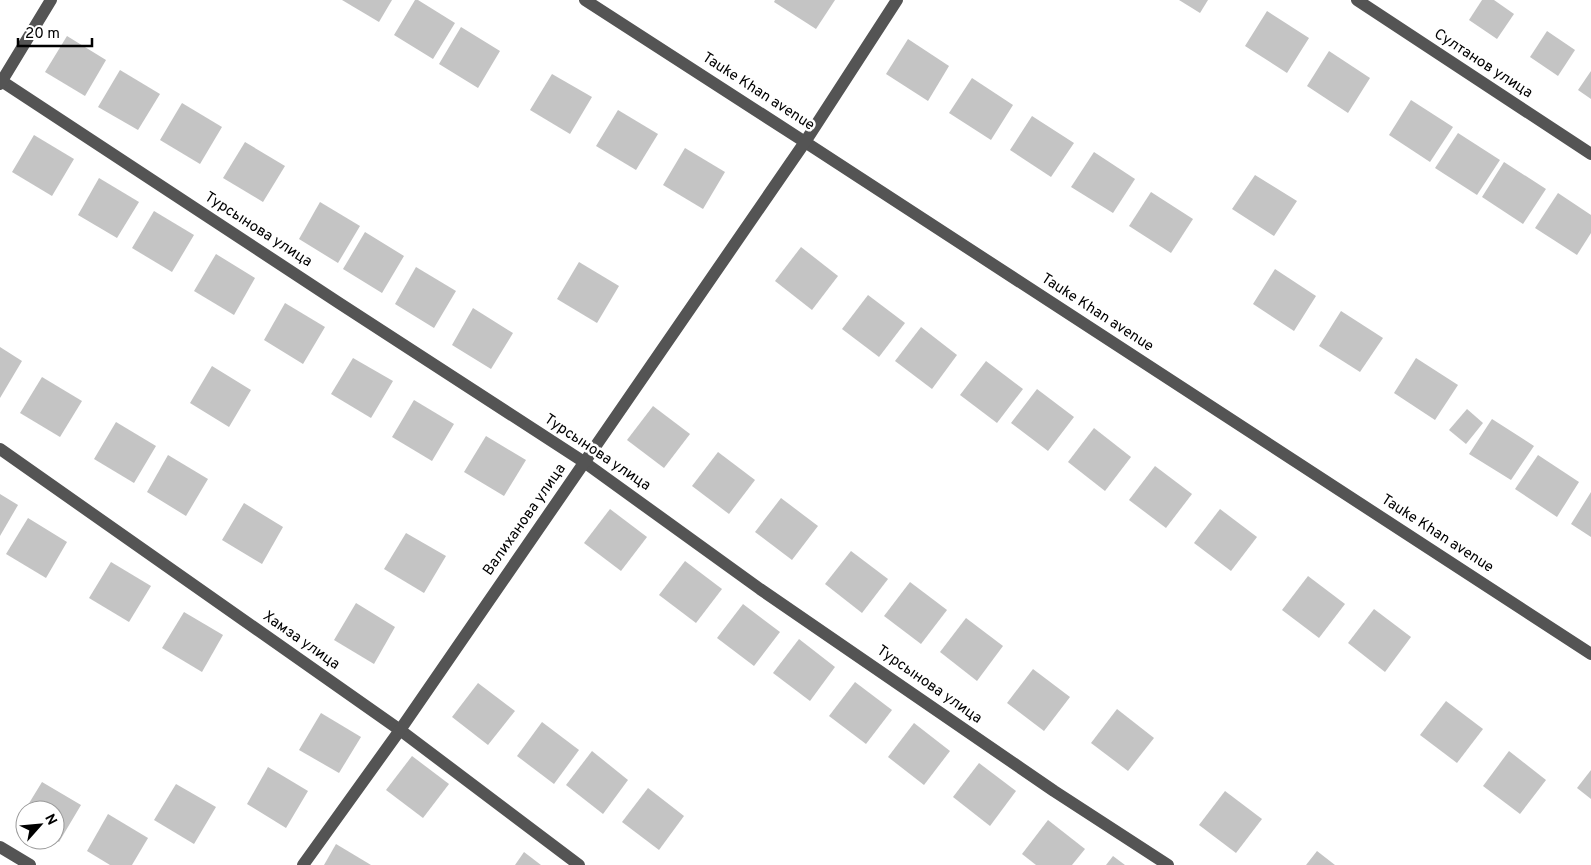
<svg xmlns="http://www.w3.org/2000/svg" width="1591" height="865" viewBox="0 0 1591 865" font-family="Overpass,sans-serif">
	<style>
		.building { fill: #c4c4c4 }
		.lines { fill: none; stroke-linecap: round; stroke-linejoin: round }
		.minor { stroke: #545454; stroke-width: 12 }
		.labels { text-anchor: middle; dominant-baseline: central; stroke-width: 5; stroke-linejoin: round; paint-order: stroke }
		.street-label { font-size: 15px; fill: #000; stroke: #fff }
	</style>
	<rect width="100%" height="100%" fill="#fff"/>
	<g class="building">
		<polygon points="342,0 392,0 379,22"/>
		<polygon points="415,0 418,0 455,23 433,59 394,35"/>
		<polygon points="775,0 835,0 816,29 774,2"/>
		<polygon points="1179,0 1208,0 1200,13"/>
		<polygon points="1482,0 1494,0 1514,14 1497,39 1469,20"/>
		<polygon points="1267,11 1309,38 1287,73 1245,46"/>
		<polygon points="461,27 500,51 478,88 439,64"/>
		<polygon points="1547,31 1575,50 1558,76 1530,57"/>
		<polygon points="67,36 106,60 85,96 45,72"/>
		<polygon points="908,39 949,66 928,101 886,74"/>
		<polygon points="1329,51 1370,78 1348,113 1307,86"/>
		<polygon points="120,70 160,94 138,130 98,107"/>
		<polygon points="1591,71 1591,99 1578,90"/>
		<polygon points="552,74 592,97 570,134 530,110"/>
		<polygon points="972,78 1013,105 991,140 949,113"/>
		<polygon points="1411,100 1453,127 1430,162 1389,135"/>
		<polygon points="182,103 222,127 200,164 160,140"/>
		<polygon points="618,110 658,134 636,170 596,146"/>
		<polygon points="1032,116 1074,143 1051,177 1010,150"/>
		<polygon points="1458,133 1500,160 1477,195 1435,168"/>
		<polygon points="34,135 74,159 52,196 12,172"/>
		<polygon points="245,142 285,166 263,202 223,178"/>
		<polygon points="685,148 725,172 703,209 663,185"/>
		<polygon points="1094,152 1135,179 1113,213 1071,187"/>
		<polygon points="1504,162 1546,189 1523,224 1482,197"/>
		<polygon points="1255,175 1297,201 1274,236 1232,209"/>
		<polygon points="99,178 139,202 117,238 78,215"/>
		<polygon points="1151,192 1193,219 1171,253 1129,226"/>
		<polygon points="1558,193 1591,215 1591,233 1577,255 1535,228"/>
		<polygon points="320,202 360,226 338,263 299,239"/>
		<polygon points="154,211 194,235 172,272 132,248"/>
		<polygon points="365,232 404,256 382,293 343,269"/>
		<polygon points="801,247 838,276 812,310 775,281"/>
		<polygon points="216,254 255,278 234,315 194,291"/>
		<polygon points="579,262 619,286 597,323 557,299"/>
		<polygon points="416,267 456,291 434,328 395,304"/>
		<polygon points="1275,269 1316,296 1294,331 1253,304"/>
		<polygon points="868,295 905,323 879,357 842,329"/>
		<polygon points="285,303 325,327 303,364 264,340"/>
		<polygon points="473,308 513,333 491,369 452,345"/>
		<polygon points="1341,311 1383,338 1360,372 1319,346"/>
		<polygon points="921,327 957,355 932,389 895,361"/>
		<polygon points="0,347 22,361 0,398"/>
		<polygon points="353,358 393,381 371,418 331,394"/>
		<polygon points="1416,358 1458,385 1435,420 1394,393"/>
		<polygon points="986,361 1023,389 997,423 960,395"/>
		<polygon points="212,366 251,390 229,427 190,403"/>
		<polygon points="42,377 82,401 60,437 20,413"/>
		<polygon points="1037,389 1074,417 1048,451 1011,423"/>
		<polygon points="414,400 454,424 432,461 392,437"/>
		<polygon points="653,406 690,434 664,468 627,440"/>
		<polygon points="1467,409 1483,423 1466,444 1449,430"/>
		<polygon points="1492,419 1534,446 1511,480 1469,454"/>
		<polygon points="116,422 156,446 134,483 94,459"/>
		<polygon points="1094,428 1131,457 1105,491 1068,462"/>
		<polygon points="486,436 526,460 504,496 464,472"/>
		<polygon points="718,452 755,480 729,514 692,486"/>
		<polygon points="168,455 208,479 186,516 147,492"/>
		<polygon points="1538,455 1579,482 1557,517 1515,489"/>
		<polygon points="1155,466 1192,494 1166,528 1129,500"/>
		<polygon points="1591,492 1591,537 1571,524"/>
		<polygon points="0,494 18,505 0,536"/>
		<polygon points="781,498 818,526 792,560 755,532"/>
		<polygon points="244,503 283,527 262,564 222,540"/>
		<polygon points="610,509 647,537 621,571 584,543"/>
		<polygon points="1220,509 1257,537 1231,571 1194,543"/>
		<polygon points="28,518 67,542 46,578 6,554"/>
		<polygon points="406,533 446,556 424,593 384,569"/>
		<polygon points="851,551 888,579 862,613 825,584"/>
		<polygon points="685,561 722,589 696,623 659,595"/>
		<polygon points="111,562 151,586 129,622 89,598"/>
		<polygon points="1308,576 1345,604 1319,638 1282,610"/>
		<polygon points="910,582 947,610 921,644 884,616"/>
		<polygon points="356,603 395,627 374,664 334,640"/>
		<polygon points="743,604 780,632 754,666 717,638"/>
		<polygon points="1374,609 1411,637 1385,672 1348,643"/>
		<polygon points="184,612 223,635 202,672 162,648"/>
		<polygon points="966,618 1003,646 977,681 940,652"/>
		<polygon points="799,639 835,667 810,701 773,673"/>
		<polygon points="1033,669 1070,697 1044,731 1007,703"/>
		<polygon points="855,682 892,710 866,744 829,716"/>
		<polygon points="478,683 515,711 488,745 452,717"/>
		<polygon points="1446,701 1483,729 1457,763 1420,735"/>
		<polygon points="1117,709 1154,738 1128,771 1091,743"/>
		<polygon points="321,713 361,737 339,773 299,750"/>
		<polygon points="542,722 579,750 554,784 517,756"/>
		<polygon points="914,723 950,751 924,785 888,757"/>
		<polygon points="592,751 628,780 603,814 566,785"/>
		<polygon points="1509,751 1546,780 1520,814 1483,786"/>
		<polygon points="412,756 449,784 423,818 386,790"/>
		<polygon points="979,763 1016,791 990,826 953,797"/>
		<polygon points="268,767 308,791 286,828 247,804"/>
		<polygon points="1591,770 1591,799 1577,788"/>
		<polygon points="42,782 81,805 59,842 55,839 55,810 25,810 25,821 20,818"/>
		<polygon points="176,784 216,807 194,844 154,820"/>
		<polygon points="648,788 684,816 659,850 622,822"/>
		<polygon points="1225,791 1262,819 1236,853 1199,825"/>
		<polygon points="108,814 148,838 132,865 110,865 87,851"/>
		<polygon points="1048,820 1085,849 1072,865 1036,865 1022,854"/>
		<polygon points="336,844 371,865 324,865"/>
		<polygon points="1317,851 1335,865 1306,865"/>
		<polygon points="524,852 541,865 515,865"/>
		<polygon points="1113,856 1125,865 1106,865"/>
	</g>
	<g class="lines">
		<g class="minor">
			<polyline points="585,0 805,142 1591,654"/>
			<polyline points="1357,0 1591,154"/>
			<polyline points="0,80 339,303 584,462 760,589 1054,791 1168,865"/>
			<polyline points="0,84 51,0"/>
			<polyline points="0,449 400,730 579,865"/>
			<polyline points="0,847 30,865"/>
			<polyline points="303,865 400,730 805,142 897,0"/>
		</g>
	</g>
	<g class="labels">
		<g class="street-label">
			<text transform="translate(1483 64) rotate(33)">Султанов улица</text>
			<text transform="translate(758 92) rotate(33)">Tauke Khan avenue</text>
			<text transform="translate(258 230) rotate(33)">Турсынова улица</text>
			<text transform="translate(1097 313) rotate(33)">Tauke Khan avenue</text>
			<text transform="translate(597 453) rotate(34)">Турсынова улица</text>
			<text transform="translate(525 520) rotate(-55)">Валиханова улица</text>
			<text transform="translate(1437 534) rotate(33)">Tauke Khan avenue</text>
			<text transform="translate(301 641) rotate(35)">Хамза улица</text>
			<text transform="translate(929 685) rotate(35)">Турсынова улица</text>
		</g>
	</g>
	<g transform="translate(40 825) rotate(63)"><circle r="24" fill="#ffffff" stroke="#999999"/>
	<path d="M0-4L9 19L0 12L-9 19Z" fill="#000000"/>
	<text y="-8" font-size="14" font-weight="bold" text-anchor="middle" fill="#000000">N</text>
	</g>
	<path d="M18 38v8h74v-8" fill="none" stroke="#000000" stroke-width="2.5"/>
	<text x="25" y="38" font-size="15" fill="#000000" stroke="#ffffff" stroke-width="4" paint-order="stroke">20 m</text>
</svg>
